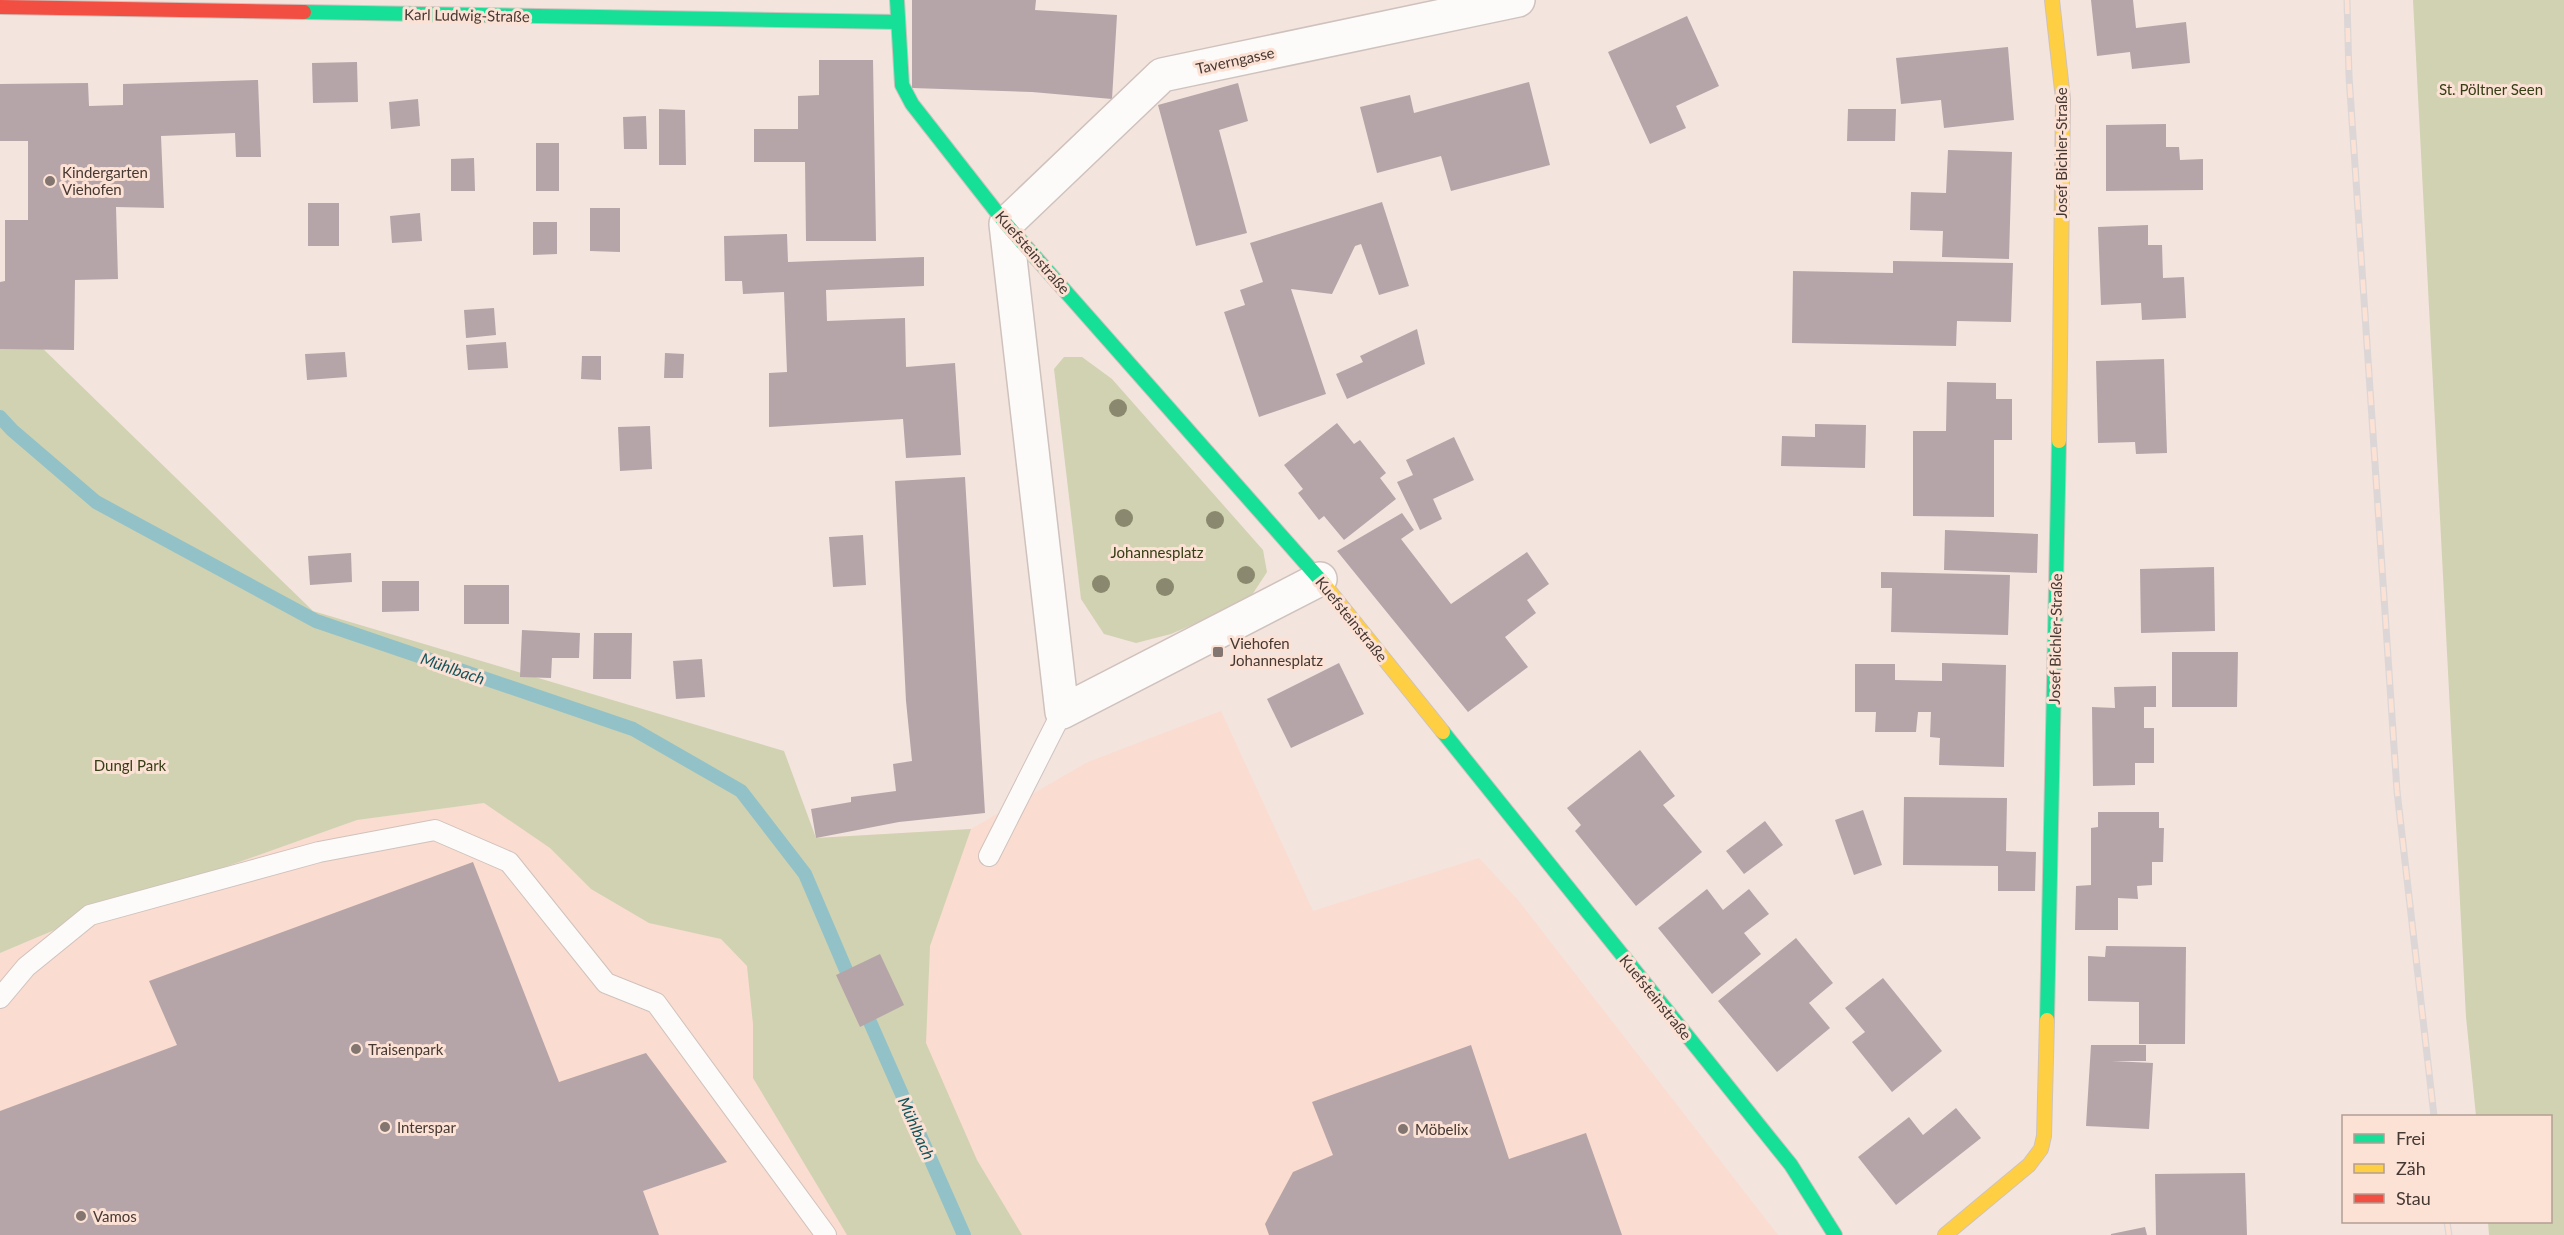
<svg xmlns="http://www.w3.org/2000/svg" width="2564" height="1235" viewBox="0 0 2564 1235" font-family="Lato,sans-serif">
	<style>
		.built { fill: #fadcd0 }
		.green { fill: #d1d2b1 }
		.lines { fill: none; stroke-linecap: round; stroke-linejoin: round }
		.stream { stroke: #92c2c8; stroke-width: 14 }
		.building { fill: #b5a5a8 }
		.lane-casing { stroke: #cfc2bc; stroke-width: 22 }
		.street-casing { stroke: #cfc2bc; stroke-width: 36 }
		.fast-casing { stroke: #cfc2bc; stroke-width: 16 }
		.slow-casing { stroke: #cfc2bc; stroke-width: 16 }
		.jam-casing { stroke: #cfc2bc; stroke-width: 16 }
		.lane { stroke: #fdfbfa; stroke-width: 20 }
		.street { stroke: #fdfbfa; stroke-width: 33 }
		.fast { stroke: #16e098; stroke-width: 14 }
		.slow { stroke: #ffcf43; stroke-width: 14 }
		.jam { stroke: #f24e42; stroke-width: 14 }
		.rail-casing { stroke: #dcd7d6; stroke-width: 7 }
		.rail { stroke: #fce1d5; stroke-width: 4.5; stroke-dasharray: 14; stroke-linecap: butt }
		.tree { fill: #8a896f }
		.poi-dot { fill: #83756f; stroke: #fce1d5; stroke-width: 2 }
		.labels { text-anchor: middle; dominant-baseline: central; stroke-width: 6; stroke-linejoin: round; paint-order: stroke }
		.street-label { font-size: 15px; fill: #463933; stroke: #fce1d5 }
		.park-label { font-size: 15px; fill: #353e14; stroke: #fce1d5 }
		.poi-label { font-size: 15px; fill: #463933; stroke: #fce1d5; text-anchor: start }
		.water-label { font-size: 16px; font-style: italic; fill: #12545d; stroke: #fce1d5 }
	</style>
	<rect width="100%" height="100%" fill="#f3e4de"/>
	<polygon class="built" points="1221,711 1313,911 1479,858 1518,900 1778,1235 0,1235 0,953 90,915 357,820 484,803 816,838 971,829 1088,762"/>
	<g class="green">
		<polygon points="2413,0 2564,0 2564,1235 2489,1235 2488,1222 2550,1222 2550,1116 2476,1116 2466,1017"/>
		<polygon points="0,307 313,611 784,751 816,838 971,829 930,946 926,1043 977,1160 1022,1235 847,1235 753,1078 753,1024 747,966 721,939 649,923 591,889 550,848 484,803 357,820 90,915 0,953"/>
		<polygon points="1064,357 1082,357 1112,379 1263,550 1267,572 1248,601 1171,634 1136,643 1104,634 1081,599 1054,369"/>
	</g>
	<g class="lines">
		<g class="stream">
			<polyline points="0,417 12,430 96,502 316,621 633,729 741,791 805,874 846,970"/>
			<polyline points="870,1022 964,1235"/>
		</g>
	</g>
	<g class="building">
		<polygon points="912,0 1036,0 1035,10 1117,15 1112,99 1032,92 912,88"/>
		<polygon points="2091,0 2133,0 2136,28 2186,22 2190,63 2132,69 2130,52 2097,56"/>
		<polygon points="1687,16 1719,86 1676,106 1686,128 1650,144 1608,52"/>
		<polygon points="2008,47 2014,120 1944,128 1941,100 1901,104 1896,58"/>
		<polygon points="819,60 873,60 876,241 806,241 805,162 754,162 754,129 798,129 798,96 819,95"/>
		<polygon points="357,62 358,102 313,103 312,63"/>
		<polygon points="258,80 261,157 236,157 235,133 161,136 164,208 116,207 118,279 75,280 74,350 0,349 0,282 5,281 5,220 28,220 28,141 0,141 0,84 88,83 89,106 123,105 123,84"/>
		<polygon points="1529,82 1550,165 1451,191 1441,156 1377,173 1360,107 1410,95 1414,113"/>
		<polygon points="1238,83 1248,121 1219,130 1247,233 1196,246 1158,105"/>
		<polygon points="418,99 420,126 391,129 389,102"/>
		<polygon points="659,109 685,110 686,165 659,165"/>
		<polygon points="1848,109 1896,109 1895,141 1847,141"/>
		<polygon points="646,116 647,149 624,149 623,117"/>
		<polygon points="2166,124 2166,147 2179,147 2180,160 2203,159 2203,190 2106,191 2106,125"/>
		<rect x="536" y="143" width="23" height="48"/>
		<polygon points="1948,150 2012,152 2009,259 1942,257 1943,231 1910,230 1911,192 1946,193"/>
		<polygon points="474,158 475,191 451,191 451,159"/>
		<polygon points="1382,202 1409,286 1379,295 1361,244 1355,246 1332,294 1291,289 1326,394 1259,417 1224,312 1245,305 1240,290 1263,282 1250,243"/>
		<rect x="308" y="203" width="31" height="43"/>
		<polygon points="590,208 620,208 620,252 590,251"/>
		<polygon points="420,213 422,241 392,243 390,216"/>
		<polygon points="533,222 557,222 557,254 533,255"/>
		<polygon points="2148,225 2148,245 2162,245 2163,278 2184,277 2186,318 2142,320 2141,303 2101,305 2098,227"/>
		<polygon points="787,234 788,262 924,257 924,286 826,290 827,321 905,318 906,367 955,363 961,455 906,458 903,419 769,427 769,373 787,372 784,292 743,294 742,281 725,281 724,236"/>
		<polygon points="1893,261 2013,263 2011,322 1957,321 1956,346 1792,343 1793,271 1893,273"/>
		<polygon points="494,308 496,335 466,338 464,310"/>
		<polygon points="1417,329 1425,364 1347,399 1336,374 1363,362 1360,356"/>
		<polygon points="506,342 508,368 468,370 466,345"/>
		<polygon points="345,352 347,377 307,380 305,354"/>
		<polygon points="665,353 684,354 683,378 664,378"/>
		<polygon points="582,356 601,356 601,380 581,379"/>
		<polygon points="2164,359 2167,453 2136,454 2135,442 2098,443 2096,361"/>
		<polygon points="1947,382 1996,383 1996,399 2012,399 2012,440 1994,440 1994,517 1913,516 1913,431 1946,431"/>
		<polygon points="1337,423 1354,444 1360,440 1386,473 1380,478 1396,499 1344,540 1324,516 1319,520 1298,493 1303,489 1284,465"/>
		<polygon points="1815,424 1866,425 1865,468 1781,466 1782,436 1815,437"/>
		<polygon points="650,426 652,469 620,471 618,427"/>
		<polygon points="1454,437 1474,480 1433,499 1442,519 1420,530 1397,482 1413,475 1406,460"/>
		<polygon points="965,477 985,813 899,822 816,838 811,809 851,802 851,797 896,791 893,764 912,761 906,701 895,481"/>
		<polygon points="1402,513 1414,530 1401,539 1451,604 1527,552 1549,584 1527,600 1536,613 1505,637 1528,667 1468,712 1337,551"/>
		<polygon points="1945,530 2038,534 2037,573 1944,570"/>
		<polygon points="863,535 866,585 833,587 829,537"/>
		<polygon points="351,553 352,582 310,585 308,556"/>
		<polygon points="2214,567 2215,631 2141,633 2140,569"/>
		<polygon points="1881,572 2010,575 2008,635 1891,632 1892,588 1881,588"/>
		<polygon points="382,581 419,581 419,611 382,612"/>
		<rect x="464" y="585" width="45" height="39"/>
		<polygon points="522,630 580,633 579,658 552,658 551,678 520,677"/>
		<polygon points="594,633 632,633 631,679 593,679"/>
		<polygon points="2172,652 2238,652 2237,707 2172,707"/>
		<polygon points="702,659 705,697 676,699 673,661"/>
		<polygon points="1339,663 1364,714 1291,748 1267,699"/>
		<polygon points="1942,663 2006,665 2004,767 1939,765 1940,738 1930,737 1931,712 1918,712 1916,732 1875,732 1876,712 1855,712 1855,664 1895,664 1895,680 1942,681"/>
		<polygon points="2156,686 2156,707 2144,707 2144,728 2154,728 2154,763 2135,763 2135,785 2093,786 2092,707 2115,708 2114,687"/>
		<polygon points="1640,750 1675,796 1663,805 1702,852 1636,906 1575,831 1581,825 1567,808"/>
		<polygon points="1904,797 2007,798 2006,851 2036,852 2035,891 1998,891 1998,866 1903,865"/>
		<polygon points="1863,810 1882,865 1854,875 1835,820"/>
		<polygon points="2098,812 2159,812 2159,828 2164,828 2163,862 2152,862 2152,885 2137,886 2138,899 2118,898 2118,930 2075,930 2076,886 2091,885 2091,828 2098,827"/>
		<polygon points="1765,821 1783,845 1744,874 1726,851"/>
		<polygon points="473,862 559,1082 646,1053 727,1162 643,1191 659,1235 0,1235 0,1111 177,1045 149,981"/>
		<polygon points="1707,889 1723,910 1749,889 1769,914 1744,933 1761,954 1712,994 1658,928"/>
		<polygon points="1796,938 1833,983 1809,1003 1830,1028 1777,1072 1718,1001"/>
		<polygon points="2106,946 2186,947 2185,1044 2139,1044 2139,1002 2088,1001 2088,956 2105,957"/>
		<polygon points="880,954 904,1005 860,1027 836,975"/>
		<polygon points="1883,978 1942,1051 1892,1092 1852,1042 1865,1032 1845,1008"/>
		<polygon points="1471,1045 1509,1159 1586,1133 1622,1235 1269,1235 1265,1224 1293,1172 1333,1155 1312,1102"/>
		<polygon points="2091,1045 2146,1045 2146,1061 2112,1061 2153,1063 2149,1129 2086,1126"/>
		<polygon points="1956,1108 1981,1138 1896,1205 1858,1157 1909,1117 1923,1135"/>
		<polygon points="2245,1173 2247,1235 2156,1235 2155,1174"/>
		<polygon points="2145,1227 2147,1235 2111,1235 2111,1234"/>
	</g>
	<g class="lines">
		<g class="lane-casing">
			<g id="lane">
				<polyline points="989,856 1062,712"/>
				<polyline points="0,998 26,967 90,915 319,852 435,830 509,862 606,983 656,1003 826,1235"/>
			</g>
		</g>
		<g class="street-casing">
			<polyline id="street" points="1320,579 1062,712 1006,224 1162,75 1518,0"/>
		</g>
		<g class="fast-casing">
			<g id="fast">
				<polyline points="897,0 902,85 912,104 1006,224 1323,583"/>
				<polyline points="304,12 898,22"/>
				<polyline points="1443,732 1791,1165 1835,1235"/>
				<polyline points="2047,1020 2059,441"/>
			</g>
		</g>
		<g class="slow-casing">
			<g id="slow">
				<polyline points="2052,0 2063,99 2059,441"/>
				<polyline points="1323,583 1443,732"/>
				<polyline points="1945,1235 2029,1165 2041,1149 2044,1136 2047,1020"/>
			</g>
		</g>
		<g class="jam-casing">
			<polyline id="jam" points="0,7 304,12"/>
		</g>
		<use href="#lane" class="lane"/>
		<use href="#street" class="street"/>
		<use href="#fast" class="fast"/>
		<use href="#slow" class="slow"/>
		<use href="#jam" class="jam"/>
		<g class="rail-casing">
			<g id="rail">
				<polyline points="2347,0 2349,76 2397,791 2434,1116"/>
				<polyline points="2447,1222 2449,1235"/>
			</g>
		</g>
		<use href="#rail" class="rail"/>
	</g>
	<g class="tree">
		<circle cx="1118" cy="408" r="9"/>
		<circle cx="1124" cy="518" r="9"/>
		<circle cx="1215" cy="520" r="9"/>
		<circle cx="1246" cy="575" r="9"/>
		<circle cx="1101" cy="584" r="9"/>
		<circle cx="1165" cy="587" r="9"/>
	</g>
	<g class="poi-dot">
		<circle cx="50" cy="181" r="6"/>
		<rect x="1212" y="646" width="12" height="12" rx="3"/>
		<circle cx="356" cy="1049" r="6"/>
		<circle cx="385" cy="1127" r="6"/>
		<circle cx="1403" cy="1129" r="6"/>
		<circle cx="81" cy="1216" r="6"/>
	</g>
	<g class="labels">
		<g class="street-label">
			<text transform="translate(467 15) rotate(1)">Karl Ludwig-Straße</text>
			<text transform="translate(1235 60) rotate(-12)">Taverngasse</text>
			<text transform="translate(2061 153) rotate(-90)">Josef Bichler-Straße</text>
			<text transform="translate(1033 252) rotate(49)">Kuefsteinstraße</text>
			<text transform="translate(1352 619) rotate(51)">Kuefsteinstraße</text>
			<text transform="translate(2055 639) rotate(-89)">Josef Bichler-Straße</text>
			<text transform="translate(1656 997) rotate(51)">Kuefsteinstraße</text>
		</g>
		<g class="park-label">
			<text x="2491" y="89">St. Pöltner Seen</text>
			<text x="1157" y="552">Johannesplatz</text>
			<text x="130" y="765">Dungl Park</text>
		</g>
		<g class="poi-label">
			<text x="62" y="172">Kindergarten<tspan x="62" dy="17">Viehofen</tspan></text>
			<text x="1230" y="643">Viehofen<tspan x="1230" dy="17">Johannesplatz</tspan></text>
			<text x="368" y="1049">Traisenpark</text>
			<text x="397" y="1127">Interspar</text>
			<text x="1415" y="1129">Möbelix</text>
			<text x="93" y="1216">Vamos</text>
		</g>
		<g class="water-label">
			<text transform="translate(453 668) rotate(19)">Mühlbach</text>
			<text transform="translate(917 1128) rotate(66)">Mühlbach</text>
		</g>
	</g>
	<rect x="2342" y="1115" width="210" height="108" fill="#fce1d5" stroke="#b39e94" stroke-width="1.5"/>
	<rect x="2354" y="1134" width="30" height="9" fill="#16e098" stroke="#b39e94" stroke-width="1.5"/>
	<text x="2396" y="1145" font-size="18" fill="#463933">Frei</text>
	<rect x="2354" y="1164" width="30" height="9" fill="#ffcf43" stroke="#b39e94" stroke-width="1.5"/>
	<text x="2396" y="1175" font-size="18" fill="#463933">Zäh</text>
	<rect x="2354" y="1194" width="30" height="9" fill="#f24e42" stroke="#b39e94" stroke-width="1.5"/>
	<text x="2396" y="1205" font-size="18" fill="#463933">Stau</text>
</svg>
